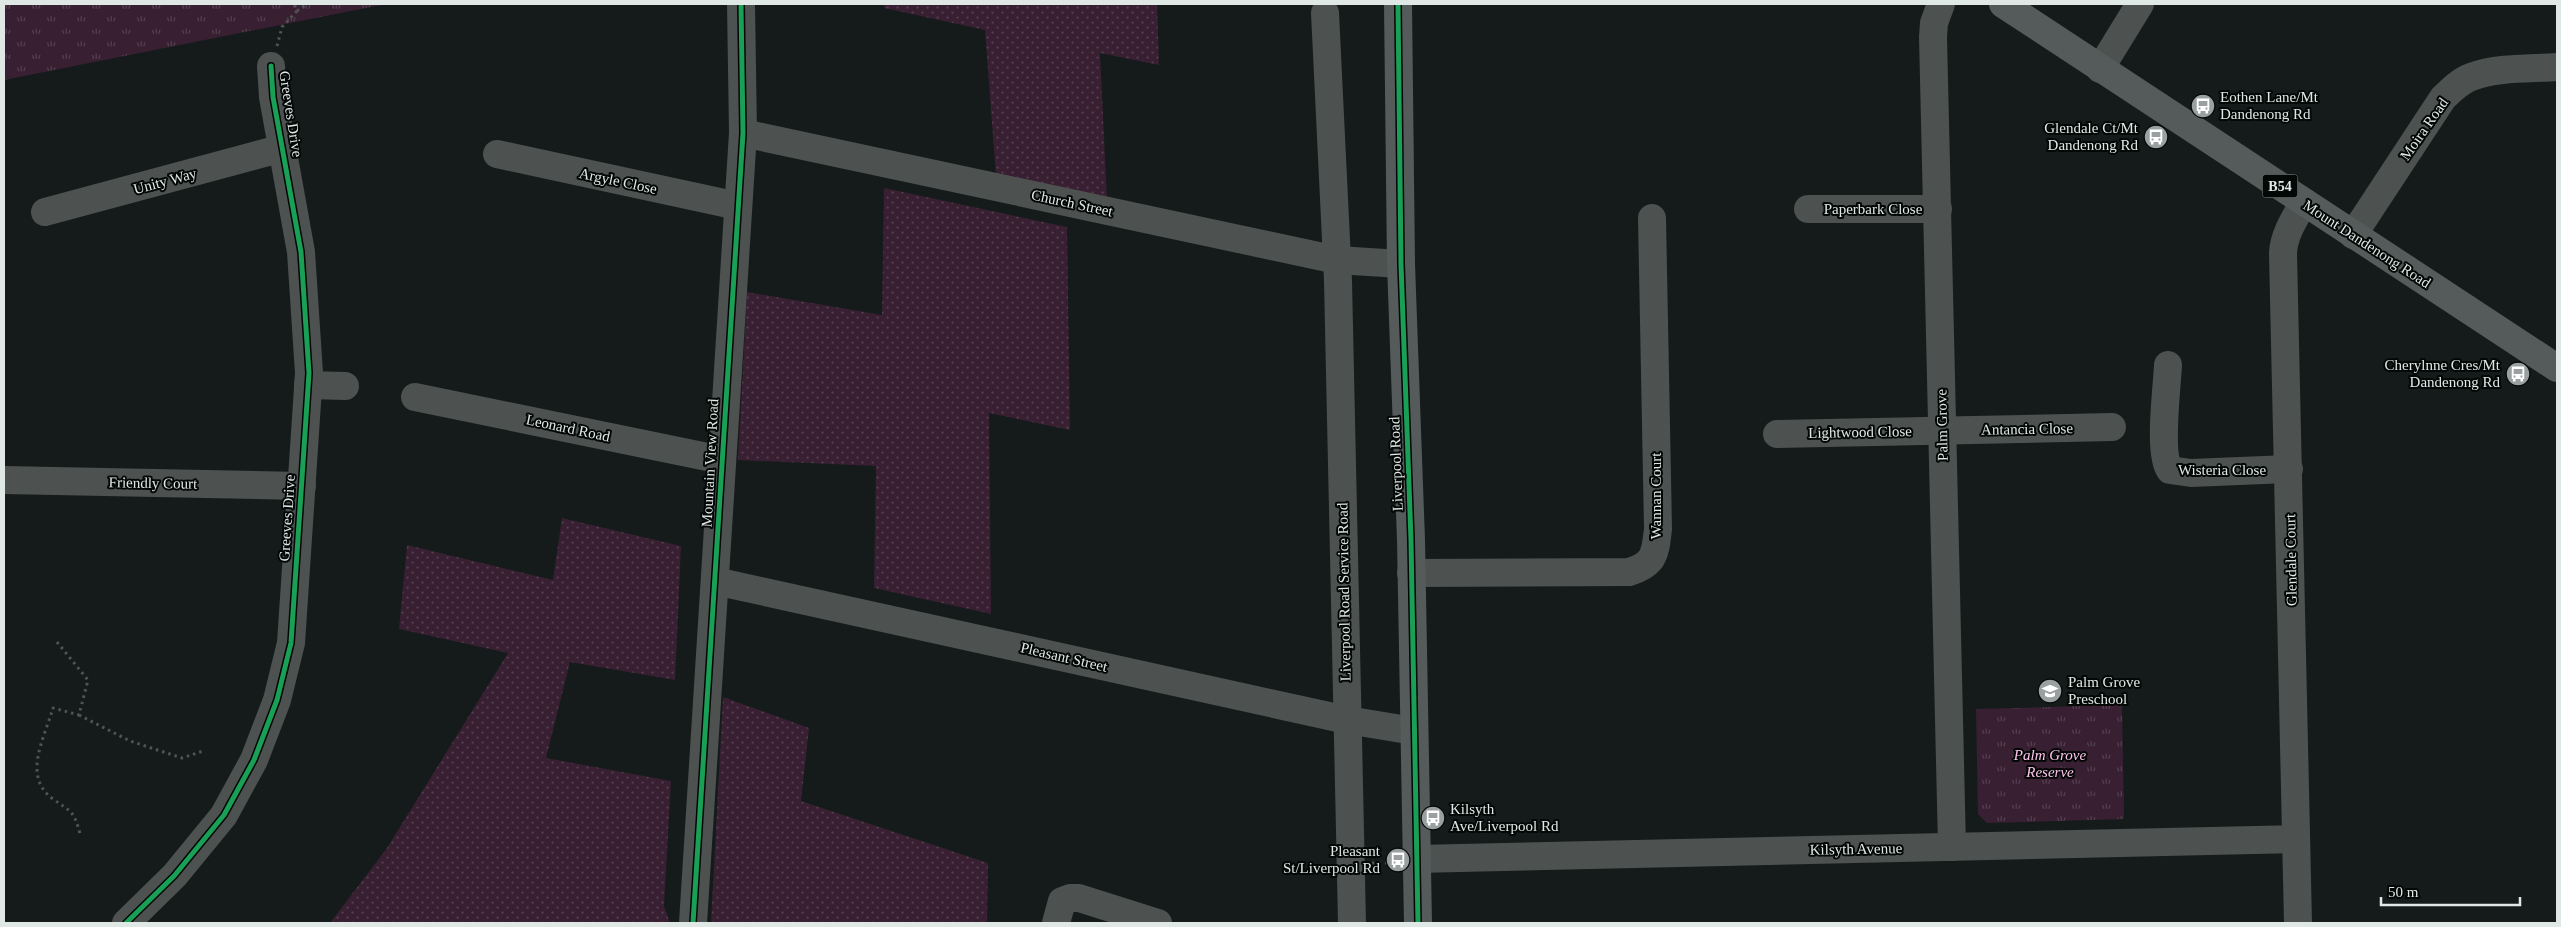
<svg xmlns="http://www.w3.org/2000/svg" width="2561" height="927" viewBox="0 0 2561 927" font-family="'Times New Roman',serif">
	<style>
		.grass { fill: url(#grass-dots) }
		.park { fill: url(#park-tufts) }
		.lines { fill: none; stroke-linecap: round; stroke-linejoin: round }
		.path { stroke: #505453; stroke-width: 3; stroke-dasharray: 2.5 4; stroke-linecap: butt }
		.minor { stroke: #4d5150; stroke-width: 28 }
		.major { stroke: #555b5a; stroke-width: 28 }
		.cycleway-casing { stroke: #030706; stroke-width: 8 }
		.cycleway { stroke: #1a9f57; stroke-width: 5 }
		.labels { text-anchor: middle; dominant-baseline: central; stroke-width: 4; stroke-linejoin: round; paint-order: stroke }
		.shield { fill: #030706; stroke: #9ea4a3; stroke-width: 1 }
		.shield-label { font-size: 14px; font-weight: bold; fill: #e0e8e6 }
		.poi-label { font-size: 15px; fill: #e0e8e6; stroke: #030706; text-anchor: start }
		.street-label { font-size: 15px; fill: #e0e8e6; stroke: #030706 }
		.park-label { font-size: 15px; font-style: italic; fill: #fec4ec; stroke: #030706 }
	</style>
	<defs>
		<pattern id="grass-dots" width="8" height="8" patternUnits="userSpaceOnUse" patternTransform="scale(1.25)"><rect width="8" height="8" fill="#381f32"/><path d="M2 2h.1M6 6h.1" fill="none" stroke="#544050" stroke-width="1.8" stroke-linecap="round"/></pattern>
		<pattern id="park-tufts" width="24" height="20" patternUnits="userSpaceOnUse" patternTransform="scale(1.25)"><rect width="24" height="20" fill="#381f32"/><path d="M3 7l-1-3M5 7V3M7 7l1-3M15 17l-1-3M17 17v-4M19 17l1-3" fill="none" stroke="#544050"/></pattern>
	</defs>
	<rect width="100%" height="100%" fill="#141b1a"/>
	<g class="grass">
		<polygon points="885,4 1157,4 1159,65 1100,53 1107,200 996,176 985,30 884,8"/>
		<polygon points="884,188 1067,227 1070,430 989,413 991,614 874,588 876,466 738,460 747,292 882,315"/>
		<polygon points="562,518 681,546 675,680 570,662 546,758 671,781 664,906 670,923 330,923 387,848 508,653 399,629 407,545 553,580"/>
		<polygon points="723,697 809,728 801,801 988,863 987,923 711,923"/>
	</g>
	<g class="park">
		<polygon points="4,4 386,4 4,80"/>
		<polygon points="2122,705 2124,819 1987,823 1978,814 1976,709"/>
	</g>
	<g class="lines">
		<g class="path">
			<polyline points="297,11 307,4"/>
			<polyline points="277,46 282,27 297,11 294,4"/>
			<path d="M57,642L88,680L79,715L53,708C44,739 22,777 53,799C71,812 74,810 80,834"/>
			<polyline points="79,715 130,741 182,758 203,751"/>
			<polyline points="1372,863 1396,863"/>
		</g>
		<g class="minor">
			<polyline points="1941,4 1934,23 1933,37 1952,847"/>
			<polyline points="1325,13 1338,281 1352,923"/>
			<polyline points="2100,69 2140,4"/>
			<polyline points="743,133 1337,260 1401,264"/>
			<polyline points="497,154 738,206"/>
			<polyline points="1808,209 1938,209"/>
			<polyline points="45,212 283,148"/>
			<path d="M2353,235L2443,98C2451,90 2460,81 2471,77C2497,67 2530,69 2557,67"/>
			<path d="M2168,365C2167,388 2158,454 2170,470L2191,473L2289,469"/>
			<polyline points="308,385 345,386"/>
			<polyline points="415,397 722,460"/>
			<polyline points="1777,434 2112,427"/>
			<polyline points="4,480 302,486"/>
			<path d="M1411,573L1629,572C1655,564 1655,554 1658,529L1652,218"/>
			<polyline points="715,581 1347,720 1414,731"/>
			<polyline points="1416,859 2296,839"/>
			<polyline points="126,923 174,876 224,815 254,760 277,700 291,643 309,373 301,252 273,97 271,66"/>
			<polyline points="693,923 743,133 741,4"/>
			<polyline points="1056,923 1062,901 1070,898 1079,898 1158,923"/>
			<path d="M2298,923L2283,253C2284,234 2295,218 2304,202"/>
		</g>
		<g class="major">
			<polyline points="1398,4 1401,264 1411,540 1418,923"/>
			<polyline points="2003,4 2557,368"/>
		</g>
		<g class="cycleway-casing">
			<g id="cycleway">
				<polyline points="1398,4 1401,264 1411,540 1418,923"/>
				<polyline points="126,923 174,876 224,815 254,760 277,700 291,643 309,373 301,252 273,97 271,66"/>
				<polyline points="693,923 743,133 741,4"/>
			</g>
		</g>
		<use href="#cycleway" class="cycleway"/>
	</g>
	<defs>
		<g id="bus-disc" transform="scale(1.25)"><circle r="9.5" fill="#99a09f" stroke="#030706"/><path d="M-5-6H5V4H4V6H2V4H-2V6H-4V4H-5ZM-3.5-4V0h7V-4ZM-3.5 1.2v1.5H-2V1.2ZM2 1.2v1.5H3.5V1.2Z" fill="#fff"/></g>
		<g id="school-disc" transform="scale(1.25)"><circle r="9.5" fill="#99a09f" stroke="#030706"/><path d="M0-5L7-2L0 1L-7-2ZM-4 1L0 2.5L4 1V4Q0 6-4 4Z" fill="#fff"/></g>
	</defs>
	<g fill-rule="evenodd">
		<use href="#bus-disc" x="2203" y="106"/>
		<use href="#bus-disc" x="2156" y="137"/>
		<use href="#bus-disc" x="2518" y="374"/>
		<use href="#school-disc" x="2050" y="691"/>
		<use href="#bus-disc" x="1433" y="818"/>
		<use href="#bus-disc" x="1398" y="860"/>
	</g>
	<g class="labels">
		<rect class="shield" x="2262.5" y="174.5" width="35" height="23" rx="4"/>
		<g class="shield-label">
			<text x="2280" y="186">B54</text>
		</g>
		<g class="poi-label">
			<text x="2220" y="97">Eothen Lane/Mt<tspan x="2220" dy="17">Dandenong Rd</tspan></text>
			<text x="2138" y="128" text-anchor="end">Glendale Ct/Mt<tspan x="2138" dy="17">Dandenong Rd</tspan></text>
			<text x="2500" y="365" text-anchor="end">Cherylnne Cres/Mt<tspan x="2500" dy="17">Dandenong Rd</tspan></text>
			<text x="2068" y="682">Palm Grove<tspan x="2068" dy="17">Preschool</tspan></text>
			<text x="1450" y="809">Kilsyth<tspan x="1450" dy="17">Ave/Liverpool Rd</tspan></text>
			<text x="1380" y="851" text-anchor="end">Pleasant<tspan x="1380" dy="17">St/Liverpool Rd</tspan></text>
		</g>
		<g class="street-label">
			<text transform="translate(291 114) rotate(81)">Greeves Drive</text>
			<text transform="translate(2424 129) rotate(-55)">Moira Road</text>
			<text transform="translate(165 181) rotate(-15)">Unity Way</text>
			<text transform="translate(618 181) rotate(12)">Argyle Close</text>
			<text transform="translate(1072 203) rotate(12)">Church Street</text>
			<text x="1873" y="209">Paperbark Close</text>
			<text transform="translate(2367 244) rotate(33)">Mount Dandenong Road</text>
			<text transform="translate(1942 425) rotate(-91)">Palm Grove</text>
			<text transform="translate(568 428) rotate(12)">Leonard Road</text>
			<text transform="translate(2027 429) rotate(-1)">Antancia Close</text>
			<text transform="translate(1860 432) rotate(-1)">Lightwood Close</text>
			<text transform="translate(710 463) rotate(-87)">Mountain View Road</text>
			<text transform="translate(1396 464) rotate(-92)">Liverpool Road</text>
			<text x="2222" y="470">Wisteria Close</text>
			<text transform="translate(153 483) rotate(1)">Friendly Court</text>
			<text transform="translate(1656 496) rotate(-90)">Wannan Court</text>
			<text transform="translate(287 518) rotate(-86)">Greeves Drive</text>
			<text transform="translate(2291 560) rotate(-91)">Glendale Court</text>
			<text transform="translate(1344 592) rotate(-91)">Liverpool Road Service Road</text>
			<text transform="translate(1064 657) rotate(13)">Pleasant Street</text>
			<text transform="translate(1856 849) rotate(-1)">Kilsyth Avenue</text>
		</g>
		<g class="park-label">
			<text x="2050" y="755">Palm Grove<tspan x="2050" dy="17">Reserve</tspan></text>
		</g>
	</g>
	<rect width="2561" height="927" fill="none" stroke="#e0e8e6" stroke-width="10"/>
	<path d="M2381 897v8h139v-8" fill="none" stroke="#e0e8e6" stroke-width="2.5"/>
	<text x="2388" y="897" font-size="15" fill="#e0e8e6" stroke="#030706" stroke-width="4" paint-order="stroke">50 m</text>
</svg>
